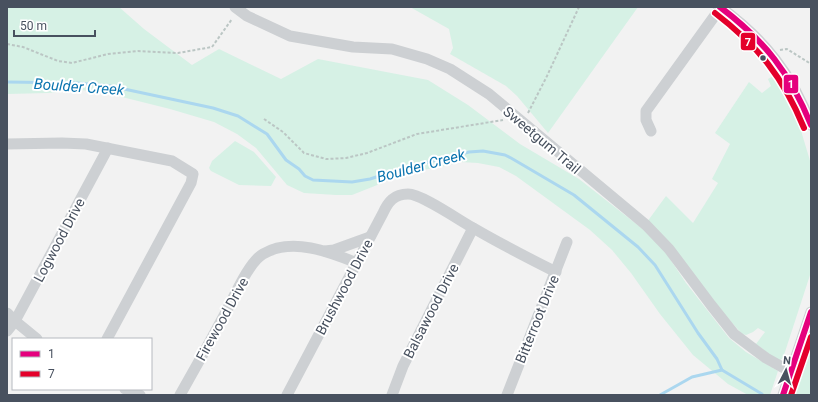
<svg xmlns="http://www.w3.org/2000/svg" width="818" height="402" viewBox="0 0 818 402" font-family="Roboto,sans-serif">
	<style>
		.green { fill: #d6f1e5 }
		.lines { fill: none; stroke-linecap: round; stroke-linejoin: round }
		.stream { stroke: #abd7ef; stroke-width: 3 }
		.path { stroke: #bbc6c4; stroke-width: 2; stroke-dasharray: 3 2; stroke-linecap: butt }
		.minor { stroke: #cdd0d3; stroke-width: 11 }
		.bus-1-casing { stroke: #fff; stroke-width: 9 }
		.bus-2-casing { stroke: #fff; stroke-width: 9 }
		.bus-1 { stroke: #e5007d; stroke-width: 6 }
		.bus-2 { stroke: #e4002b; stroke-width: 6 }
		.bus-dot { fill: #48515f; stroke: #fff; stroke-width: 1.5 }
		.labels { text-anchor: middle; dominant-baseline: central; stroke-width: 4; stroke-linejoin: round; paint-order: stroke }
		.street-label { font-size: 14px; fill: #48515f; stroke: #fff }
		.water-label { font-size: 15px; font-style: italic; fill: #0b74af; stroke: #fff }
		.line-badge { stroke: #fff; stroke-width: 1.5 }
		.badge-label { font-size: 11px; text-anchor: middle; font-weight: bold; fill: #fff }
	</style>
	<rect width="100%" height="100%" fill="#f2f2f2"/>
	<g class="green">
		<polygon points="7,7 119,7 144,29 192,65 219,49 281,79 318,59 428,80 468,105 520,144 579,179 644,230 664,250 686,283 729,338 746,352 778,371 770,395 748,395 728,384 693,355 660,314 631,273 612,250 590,230 516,176 499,167 478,163 460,162 441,167 410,172 352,195 336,195 304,193 287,185 256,148 237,134 214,122 170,109 102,92 80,90 48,93 7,94"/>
		<polygon points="410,7 638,7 548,133 517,96 506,86 450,54 453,48 449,29"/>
		<polygon points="773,76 786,98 799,124 811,164 811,272 783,358 779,361 777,360 756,344 765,332 758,328 753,332 746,335 742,334 716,305 647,222 666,196 693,223 718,183 712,179 730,144 715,133 749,82 762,93 771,86 768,79"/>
		<polygon points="235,141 254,152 276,177 271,186 239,185 211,171 209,168 212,161"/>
		<polygon points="811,344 811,395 794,395"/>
	</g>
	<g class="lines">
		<g class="stream">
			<polyline points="7,82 77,83 110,86 213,108 238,116 267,134 286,160 299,169 305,176 313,180 352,182 370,179 401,169 469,152 483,151 505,155 511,158 574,195 638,247 655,265 698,333 717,359 722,370 762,394"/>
			<polyline points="660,395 692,377 722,370"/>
		</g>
		<g class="path">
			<polyline points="7,44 23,47 58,61 72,63 108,54 138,51 178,53 212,47 232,19"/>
			<polyline points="780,50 787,49 811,64"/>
			<polyline points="528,113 547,76 579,7"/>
			<polyline points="264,119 283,132 304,153 326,159 346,158 367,153 417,134 503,120"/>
		</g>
		<g class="minor">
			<polyline points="235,7 247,16 290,36 353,47 392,49 427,59 450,69 489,94 646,225 669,249 711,305 734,334 766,358 791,372"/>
			<path d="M720,7C764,39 792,74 811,125"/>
			<polyline points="651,131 646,120 646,111 721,7"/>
			<polyline points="7,144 62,143 86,144 172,161 193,174 191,183 107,339"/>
			<polyline points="325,251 334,250 370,237"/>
			<polyline points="7,313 15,321 37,339"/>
			<polyline points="7,331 15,321 29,295 108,148"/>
			<polyline points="125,389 140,395"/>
			<path d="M180,395C196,367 212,338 227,310C235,295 249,262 263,254C292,237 330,252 357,263"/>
			<path d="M287,395L383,213C388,202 394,194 408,194C422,194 460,221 475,229C501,244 528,258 556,272"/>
			<polyline points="392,395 403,366 473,228"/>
			<polyline points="507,395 567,242"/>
			<polyline points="783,395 811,312"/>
		</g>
		<g class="bus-1-casing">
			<g id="bus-1">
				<path d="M720,7C765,41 790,73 811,125"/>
				<polyline points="783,395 811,312"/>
			</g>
		</g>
		<g class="bus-2-casing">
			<g id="bus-2">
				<path d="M715,13C759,47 783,77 804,128"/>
				<polyline points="791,395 811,337"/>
			</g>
		</g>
		<use href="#bus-1" class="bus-1"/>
		<use href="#bus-2" class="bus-2"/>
	</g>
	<circle class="bus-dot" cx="763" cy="58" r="3.5"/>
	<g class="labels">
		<g class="street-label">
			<text transform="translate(542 140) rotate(40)">Sweetgum Trail</text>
			<text transform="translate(59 240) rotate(-62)">Logwood Drive</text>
			<text transform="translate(344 287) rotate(-62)">Brushwood Drive</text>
			<text transform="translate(431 311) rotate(-63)">Balsawood Drive</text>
			<text transform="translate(222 319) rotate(-61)">Firewood Drive</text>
			<text transform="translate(537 319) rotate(-68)">Bitterroot Drive</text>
		</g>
		<g class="water-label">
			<text transform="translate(79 87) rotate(4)">Boulder Creek</text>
			<text transform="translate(421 166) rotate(-15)">Boulder Creek</text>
		</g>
	</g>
	<g class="line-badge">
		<rect x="740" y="32" width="16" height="19" rx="4" fill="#e4002b"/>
		<rect x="783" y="74" width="16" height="20" rx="4" fill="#e5007d"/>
	</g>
	<g class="badge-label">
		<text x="748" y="46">7</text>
		<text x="791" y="88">1</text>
	</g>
	<rect width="818" height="402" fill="none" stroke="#48515f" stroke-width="16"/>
	<rect x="12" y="338" width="140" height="52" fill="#ffffff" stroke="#b6b9bf"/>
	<rect x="20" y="351" width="20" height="6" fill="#e5007d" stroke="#b6b9bf"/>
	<text x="48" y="358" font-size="12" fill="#48515f">1</text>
	<rect x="20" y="371" width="20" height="6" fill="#e4002b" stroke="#b6b9bf"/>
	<text x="48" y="378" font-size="12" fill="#48515f">7</text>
	<g transform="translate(786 370) rotate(6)" stroke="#ffffff" stroke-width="3" paint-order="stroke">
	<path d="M0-3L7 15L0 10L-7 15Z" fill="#48515f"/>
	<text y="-6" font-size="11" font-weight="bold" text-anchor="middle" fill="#48515f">N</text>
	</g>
	<path d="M14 30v6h81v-6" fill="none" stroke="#48515f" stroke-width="2"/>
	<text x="20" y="30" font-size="12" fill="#48515f" stroke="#ffffff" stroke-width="3" paint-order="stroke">50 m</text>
</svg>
